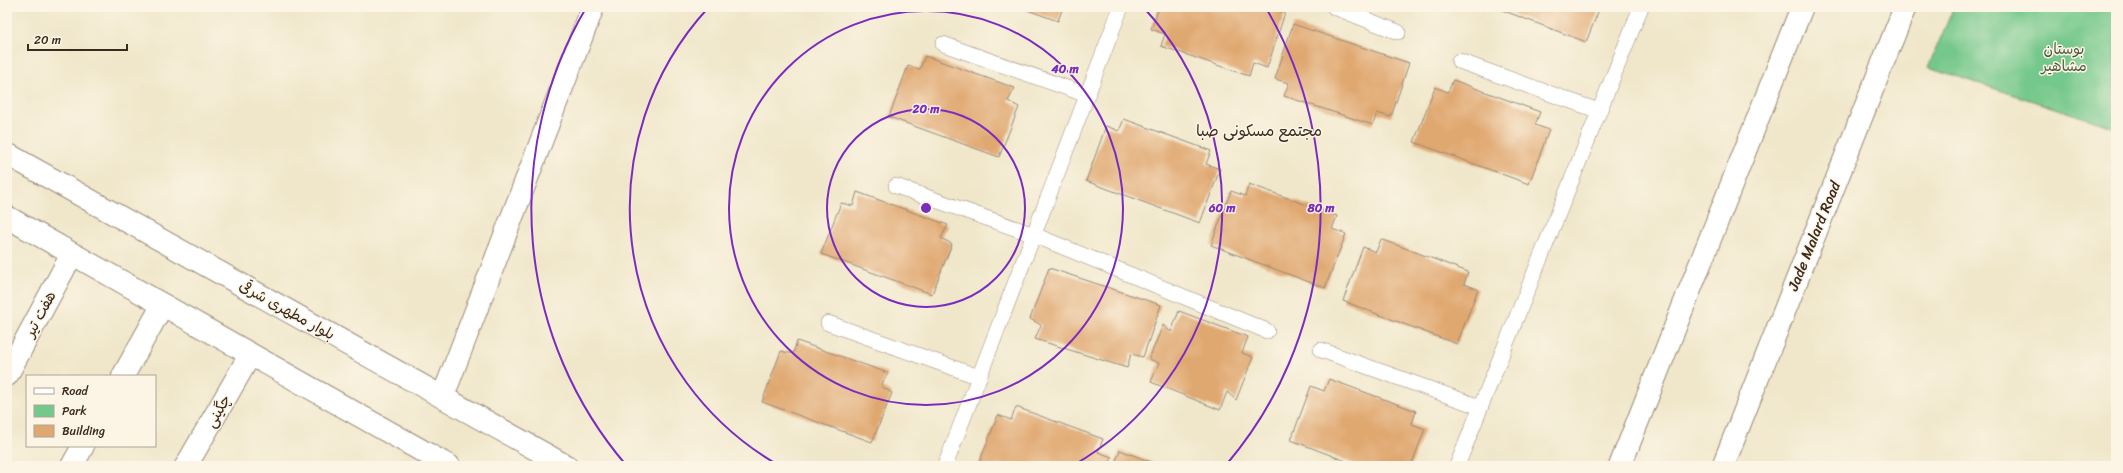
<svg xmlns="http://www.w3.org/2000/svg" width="2123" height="473" viewBox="0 0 2123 473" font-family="Sriracha,'Playpen Sans Arabic',sans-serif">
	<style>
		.green { fill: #75c88b; stroke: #587954 }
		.building { fill: #e0a871 }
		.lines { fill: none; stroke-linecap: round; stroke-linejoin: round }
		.lane-casing { stroke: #968874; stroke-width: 16 }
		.street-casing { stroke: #968874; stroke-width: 24 }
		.secondary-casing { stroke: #968874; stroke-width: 24 }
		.primary-casing { stroke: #968874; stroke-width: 24 }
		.lane { stroke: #fff; stroke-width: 15 }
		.street { stroke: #fff; stroke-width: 22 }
		.secondary { stroke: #fff; stroke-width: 22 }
		.primary { stroke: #fff; stroke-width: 22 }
		.ring { fill: none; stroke: #7b2cbf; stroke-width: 2 }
		.labels { text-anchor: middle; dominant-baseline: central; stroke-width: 3; stroke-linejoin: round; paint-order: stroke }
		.park-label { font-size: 15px; fill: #4c593f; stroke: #fcf5e5 }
		.street-label { font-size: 15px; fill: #3b2a1e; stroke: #fcf5e5 }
		.neighbourhood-label { font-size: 16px; fill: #3b2a1e; stroke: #fcf5e5 }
		.centre { fill: #7b2cbf; stroke: #fcf5e5; stroke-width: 2 }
		.ring-label { font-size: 12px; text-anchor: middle; font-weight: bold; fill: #7b2cbf; stroke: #fcf5e5; stroke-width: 3; stroke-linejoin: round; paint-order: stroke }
	</style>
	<rect width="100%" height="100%" fill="#fcf5e5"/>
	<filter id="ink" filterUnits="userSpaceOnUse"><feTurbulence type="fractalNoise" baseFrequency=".025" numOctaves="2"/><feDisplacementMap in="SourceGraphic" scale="8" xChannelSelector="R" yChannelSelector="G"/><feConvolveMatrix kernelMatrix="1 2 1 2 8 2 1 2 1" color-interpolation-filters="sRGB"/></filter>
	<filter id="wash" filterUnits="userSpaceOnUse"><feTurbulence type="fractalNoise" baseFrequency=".012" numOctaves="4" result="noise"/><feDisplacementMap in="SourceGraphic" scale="16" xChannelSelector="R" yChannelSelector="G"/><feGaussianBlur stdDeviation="0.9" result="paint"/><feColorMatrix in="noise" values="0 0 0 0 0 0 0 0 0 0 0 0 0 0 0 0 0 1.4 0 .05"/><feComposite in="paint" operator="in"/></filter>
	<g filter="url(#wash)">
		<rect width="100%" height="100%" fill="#f0e7cb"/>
		<polygon class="green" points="1954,7 2116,7 2116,128 1928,67"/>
		<g id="blocks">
			<g class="building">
				<polygon points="1019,7 1063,7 1058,21"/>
				<polygon points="1159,7 1267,7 1285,13 1267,68 1253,63 1249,76 1161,46 1165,34 1151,29"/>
				<polygon points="1494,7 1600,7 1586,42"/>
				<polygon points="1293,24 1409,63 1391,117 1377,113 1373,125 1284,96 1289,83 1275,79"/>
				<polygon points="925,56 1015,88 1008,101 1019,107 999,157 889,117 908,66 920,69"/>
				<polygon points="1453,80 1540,112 1535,125 1549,130 1529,184 1414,142 1435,87 1448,92"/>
				<polygon points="1124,119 1211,151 1206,164 1220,169 1200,223 1086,181 1106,126 1119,131"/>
				<polygon points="1249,184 1337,216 1332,229 1346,234 1325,288 1211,245 1231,191 1245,196"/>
				<polygon points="857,192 948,225 941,238 952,244 932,294 821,254 841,203 853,206"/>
				<polygon points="1381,239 1468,272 1464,284 1478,289 1457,344 1343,301 1363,247 1376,252"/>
				<polygon points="1049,268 1161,305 1143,357 1131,354 1127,368 1035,339 1041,325 1030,319"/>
				<polygon points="1179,311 1248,337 1242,353 1253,357 1236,400 1227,392 1220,410 1151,382 1159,363 1149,359 1163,325 1171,332"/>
				<polygon points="797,341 888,373 881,386 892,393 872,442 762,402 781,351 793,354"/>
				<polygon points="1329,379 1416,411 1412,424 1425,429 1411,466 1359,466 1291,440 1311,386 1324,391"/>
				<polygon points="1016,407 1103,439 1098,452 1112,457 1109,466 978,466 998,415 1011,420"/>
				<polygon points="1120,450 1161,466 1114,466"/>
			</g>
		</g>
	</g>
	<g filter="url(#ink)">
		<use href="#blocks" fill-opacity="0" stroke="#968874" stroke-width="1"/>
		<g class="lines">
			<g class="lane-casing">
				<g id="lane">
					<polyline points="1334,7 1398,32"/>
					<polyline points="943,44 1087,95"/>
					<polyline points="1459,61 1599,111"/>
					<polyline points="896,186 1034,235 1267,331"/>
					<polyline points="828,323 979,377"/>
					<polyline points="1321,350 1480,407"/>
					<polyline points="945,466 1121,7"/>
					<polyline points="1457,466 1641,7"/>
				</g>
			</g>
			<g class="street-casing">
				<g id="street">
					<polyline points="7,375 72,254"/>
					<polyline points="123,376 162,306"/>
					<polyline points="443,396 593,7"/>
					<polyline points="72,466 83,446"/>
					<polyline points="186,466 250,355"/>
				</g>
			</g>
			<g class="secondary-casing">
				<g id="secondary">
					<polyline points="7,154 566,466"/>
					<polyline points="7,217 449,466"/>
				</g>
			</g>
			<g class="primary-casing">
				<g id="primary">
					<polyline points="1620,466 1802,7"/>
					<polyline points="1723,466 1905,7"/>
				</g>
			</g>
			<use href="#lane" class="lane"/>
			<use href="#street" class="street"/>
			<use href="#secondary" class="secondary"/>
			<use href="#primary" class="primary"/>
		</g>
	</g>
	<g class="ring">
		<circle cx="926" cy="208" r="99"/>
		<circle cx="926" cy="208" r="197"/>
		<path d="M780 466A296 296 0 0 1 708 8M1144 8A296 296 0 0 1 1072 466"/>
		<path d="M626 465A395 395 0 0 1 586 8M1266 8A395 395 0 0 1 1226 465"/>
	</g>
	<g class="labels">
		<g class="park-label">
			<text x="2064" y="49">بوستان<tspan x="2064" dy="17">مشاهیر</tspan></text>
		</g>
		<g class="street-label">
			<text transform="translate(1814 236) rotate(-68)">Jade Malard Road</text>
			<text transform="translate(287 310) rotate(29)">بلوار مطهری شرقی</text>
			<text transform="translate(40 314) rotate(-62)">هفت تیر</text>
			<text transform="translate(218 411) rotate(-60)">چگینی</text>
		</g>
		<g class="neighbourhood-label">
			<text x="1259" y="130">مجتمع مسکونی صبا</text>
		</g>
	</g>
	<circle cx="926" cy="208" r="6" class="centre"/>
	<g class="ring-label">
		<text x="1065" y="73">40 m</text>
		<text x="926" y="113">20 m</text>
		<text x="1222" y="212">60 m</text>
		<text x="1321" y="212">80 m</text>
	</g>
	<rect width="2123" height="473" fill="none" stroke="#fcf5e5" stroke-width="24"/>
	<rect x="26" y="375" width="130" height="72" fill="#fcf5e5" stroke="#afa495"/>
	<rect x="34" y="388" width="20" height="6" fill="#ffffff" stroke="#afa495"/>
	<text x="62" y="395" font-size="12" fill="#3b2a1e">Road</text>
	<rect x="34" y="405" width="20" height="12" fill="#75c88b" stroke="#afa495"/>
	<text x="62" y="415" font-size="12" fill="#3b2a1e">Park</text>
	<rect x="34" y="425" width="20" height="12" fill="#e0a871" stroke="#afa495"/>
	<text x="62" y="435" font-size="12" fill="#3b2a1e">Building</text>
	<path d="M28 44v6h99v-6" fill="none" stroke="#3b2a1e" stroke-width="2"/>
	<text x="34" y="44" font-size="12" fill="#3b2a1e" stroke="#fcf5e5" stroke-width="3" paint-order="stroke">20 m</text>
</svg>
